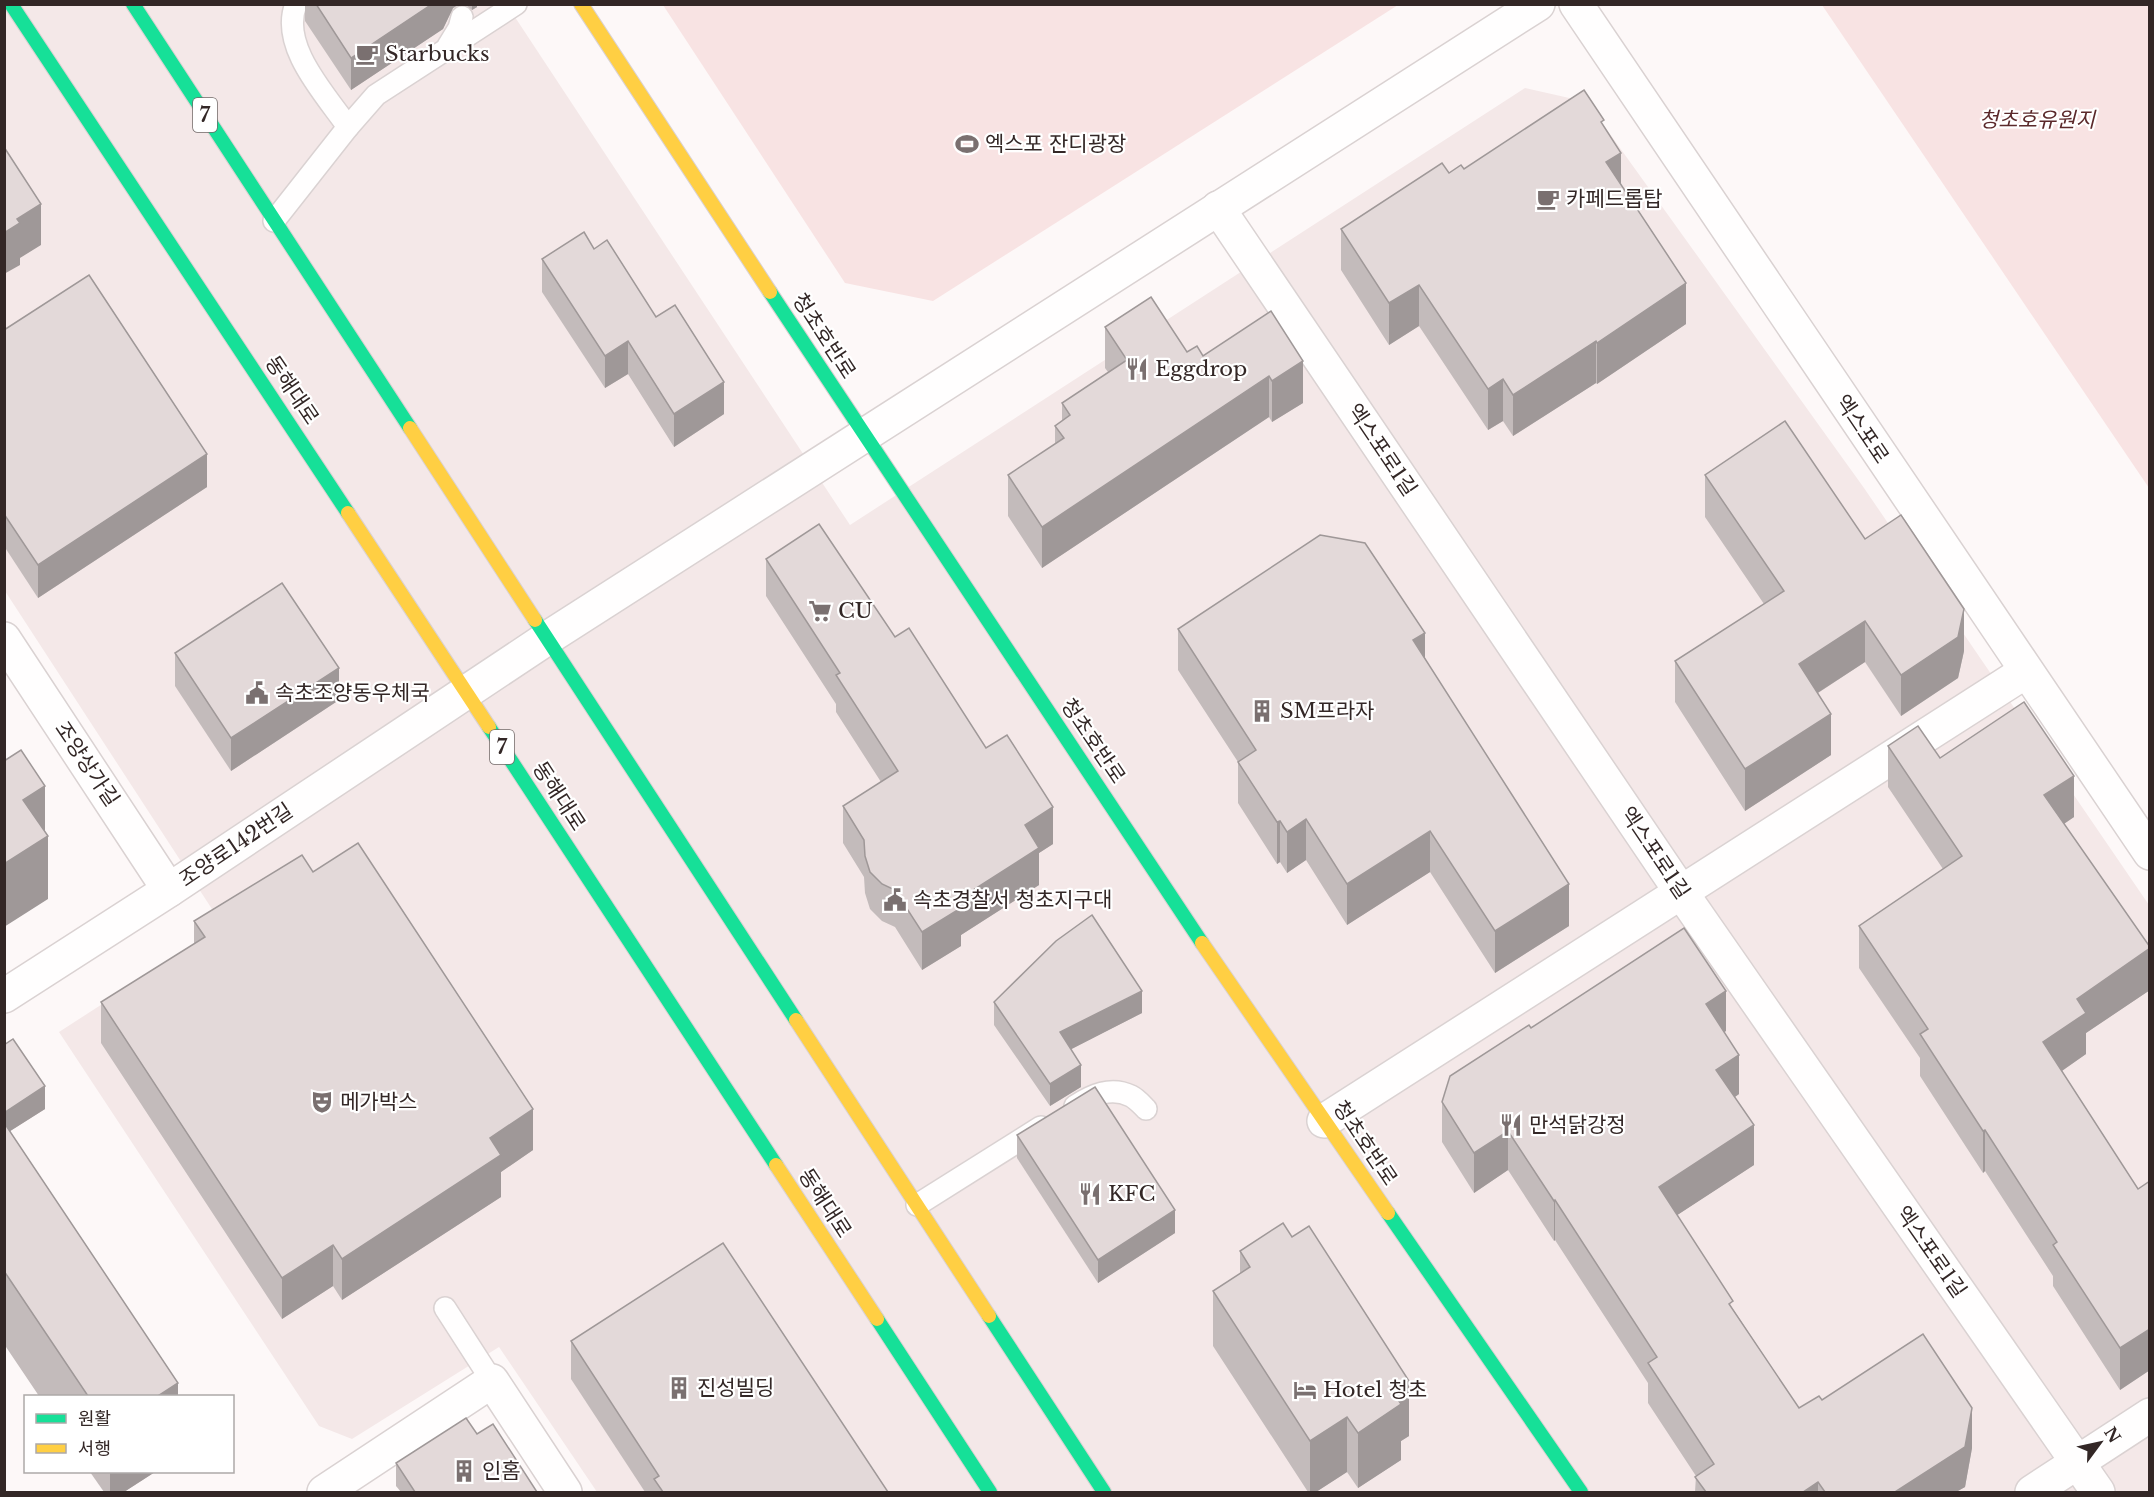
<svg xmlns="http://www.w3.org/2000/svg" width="2154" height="1497" viewBox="0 0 2154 1497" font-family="'Libre Baskerville','Noto Sans KR',serif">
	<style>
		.built { fill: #f4e8e8 }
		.green { fill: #f8e3e3 }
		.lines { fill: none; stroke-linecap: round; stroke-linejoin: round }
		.lane-casing { stroke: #dad2d2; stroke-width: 24 }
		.street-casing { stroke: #dad2d2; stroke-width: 36 }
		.fast-casing { stroke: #dad2d2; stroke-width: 16 }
		.slow-casing { stroke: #dad2d2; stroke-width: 16 }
		.lane { stroke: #fffefe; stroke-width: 21 }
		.street { stroke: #fffefe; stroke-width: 33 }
		.fast { stroke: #16e098; stroke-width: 14 }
		.slow { stroke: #ffcf43; stroke-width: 14 }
		.wall { fill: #c3bbbb }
		.shaded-wall { fill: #9f9898 }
		.building { fill: #e3d9d9; stroke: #9f9898; stroke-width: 1.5 }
		.labels { text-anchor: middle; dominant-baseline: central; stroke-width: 4.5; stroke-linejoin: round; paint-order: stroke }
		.shield { fill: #fff; stroke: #706867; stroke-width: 1.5 }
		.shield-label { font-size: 20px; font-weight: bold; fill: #332726 }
		.poi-label { font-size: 21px; fill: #332726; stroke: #fff; text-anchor: start }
		.park-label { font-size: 21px; font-style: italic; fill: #5b292b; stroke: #fff }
		.street-label { font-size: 21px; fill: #332726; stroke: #fff }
	</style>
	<rect width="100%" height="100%" fill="#fdf8f8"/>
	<polygon class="built" points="4,5 507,5 850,525 1525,88 1587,102 1864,488 2149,905 2149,1492 597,1492 499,1347 352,1439 319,1426 59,1032 223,926 5,591"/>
	<g class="green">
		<polygon points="663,5 1398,5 933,301 845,283"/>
		<polygon points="1822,5 2149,5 2149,488"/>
	</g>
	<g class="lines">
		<g class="lane-casing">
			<g id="lane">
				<path d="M296,4C279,46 326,95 348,127"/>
				<polyline points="448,46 459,28 462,17"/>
				<polyline points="274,221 348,127 376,95 516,4"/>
				<path d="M1075,1106C1092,1095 1111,1086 1131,1096C1137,1099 1142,1105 1146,1109"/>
				<polyline points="917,1205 1041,1127"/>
				<polyline points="445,1308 492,1381"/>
			</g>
		</g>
		<g class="street-casing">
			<g id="street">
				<polyline points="1576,4 2150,853"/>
				<polyline points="1218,208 1681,892 2098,1492"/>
				<polyline points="4,639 169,890"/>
				<polyline points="4,996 169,890 546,639 1538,4"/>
				<polyline points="1324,1121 2025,672"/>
				<polyline points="324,1492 492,1381 565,1492"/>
				<polyline points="2032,1492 2150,1415"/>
			</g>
		</g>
		<g class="fast-casing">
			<g id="fast">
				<polyline points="11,4 348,513"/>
				<polyline points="133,4 410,428"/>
				<polyline points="770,292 1202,943"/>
				<polyline points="535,620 796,1020"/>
				<polyline points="489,727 776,1165"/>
				<polyline points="1388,1213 1581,1492"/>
				<polyline points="989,1316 1104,1492"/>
				<polyline points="877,1319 990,1492"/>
			</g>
		</g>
		<g class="slow-casing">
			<g id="slow">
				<polyline points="581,4 770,292"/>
				<polyline points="410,428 535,620"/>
				<polyline points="348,513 489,727"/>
				<polyline points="1202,943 1388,1213"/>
				<polyline points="796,1020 989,1316"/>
				<polyline points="776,1165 877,1319"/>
			</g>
		</g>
		<use href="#lane" class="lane"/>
		<use href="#street" class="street"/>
		<use href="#fast" class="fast"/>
		<use href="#slow" class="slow"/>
	</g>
	<g class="wall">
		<polygon points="305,4 477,4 477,7 472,10 466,5 459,5 453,8 443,29 351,90 305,21"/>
		<polygon points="1604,127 1621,184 1686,324 1597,384 1596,383 1513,436 1503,421 1488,430 1419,326 1389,345 1341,270 1341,229 1449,173"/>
		<polygon points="594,249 724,414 674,447 628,374 605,388 542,292 542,259"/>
		<polygon points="1271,311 1303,403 1272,422 1269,417 1042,568 1008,516 1008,475 1055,444 1055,426 1062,421 1062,403 1108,372 1105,368 1105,327 1187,352 1203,356"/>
		<polygon points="4,330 207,487 38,598 4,546"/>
		<polygon points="1705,475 1865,539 1964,651 1958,678 1901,716 1865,662 1818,693 1831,755 1745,811 1675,702 1675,661 1764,604 1705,517"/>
		<polygon points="766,559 895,637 986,748 1053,844 1039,853 1039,885 961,935 961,946 922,970 895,927 882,921 870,909 865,893 864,877 843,843 843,806 881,782 836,712 836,704 766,596"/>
		<polygon points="1178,629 1425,658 1569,926 1495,973 1430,872 1347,925 1306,860 1287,873 1280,862 1277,864 1238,803 1238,762 1178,670"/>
		<polygon points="175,653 339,700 231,771 175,686"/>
		<polygon points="1888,746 1940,758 2074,817 2064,824 2150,947 2150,990 2086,1033 2086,1054 2062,1071 2138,1189 2150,1181 2150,1370 2120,1390 2053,1286 2053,1276 1985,1171 1983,1173 1920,1076 1920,1058 1859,968 1859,926 1943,869 1888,787"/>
		<polygon points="313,872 533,1150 501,1172 501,1197 342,1300 333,1286 282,1319 101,1043 101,1002 194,944 194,921"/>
		<polygon points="994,1002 1142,1013 1071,1049 1081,1087 1050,1106 994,1025"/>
		<polygon points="1531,1028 1726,1031 1724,1032 1739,1094 1735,1097 1754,1165 1677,1215 1733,1309 1799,1408 1822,1400 1972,1448 1965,1487 1956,1492 1695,1492 1696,1476 1648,1403 1648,1383 1555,1240 1554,1241 1508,1170 1474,1193 1442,1142 1442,1102"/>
		<polygon points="4,1045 45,1109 10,1131 178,1396 39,1396 4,1344"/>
		<polygon points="1017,1135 1175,1233 1098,1283 1017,1158"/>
		<polygon points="1240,1251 1409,1436 1401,1441 1401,1460 1358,1488 1347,1472 1316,1492 1308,1492 1213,1346 1213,1291 1240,1274"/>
		<polygon points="571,1341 888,1492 645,1492 571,1379"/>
		<polygon points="477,1434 537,1492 401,1492 396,1486 396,1463"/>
		<polygon points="90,1472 155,1472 124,1492 104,1492"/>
	</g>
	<g class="shaded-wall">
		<polygon points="432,4 459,4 453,8 443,29 351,90 351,58"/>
		<polygon points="472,4 477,4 477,7 472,10"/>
		<polygon points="1621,153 1621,194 1606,162"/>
		<polygon points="41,204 41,245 20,258 20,265 4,274 4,233 17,219"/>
		<polygon points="1686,283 1686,324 1597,384 1597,343"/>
		<polygon points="1419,285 1419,326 1389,345 1389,303"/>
		<polygon points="628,341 628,374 605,388 605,356"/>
		<polygon points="1596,341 1596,383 1513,436 1513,395"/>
		<polygon points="1303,361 1303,403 1272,422 1272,381"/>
		<polygon points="1269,376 1269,417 1042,568 1042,527"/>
		<polygon points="1503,379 1503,421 1488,430 1488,389"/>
		<polygon points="724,382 724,414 674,447 674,414"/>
		<polygon points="207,454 207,487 38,598 38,565"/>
		<polygon points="1964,609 1964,651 1958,678 1901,716 1901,675"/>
		<polygon points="1865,621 1865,662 1799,705 1799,664"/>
		<polygon points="1425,633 1425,674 1413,640"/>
		<polygon points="339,668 339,700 231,771 231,738"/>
		<polygon points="1831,714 1831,755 1745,811 1745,769"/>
		<polygon points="2074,776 2074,817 2044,837 2044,795"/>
		<polygon points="45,786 45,837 48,836 48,899 4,927 4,864 23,800"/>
		<polygon points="1053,807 1053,844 1039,853 1039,885 961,935 961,946 922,970 922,932 956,901 1025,825"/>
		<polygon points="1306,819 1306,860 1287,873 1287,832"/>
		<polygon points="1280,821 1280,862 1277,864 1277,822"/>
		<polygon points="1430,831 1430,872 1347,925 1347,884"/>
		<polygon points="1569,884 1569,926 1495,973 1495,931"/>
		<polygon points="2150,948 2150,990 2086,1033 2086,1054 2043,1084 2043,1042 2077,999"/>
		<polygon points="1142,991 1142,1013 1060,1055 1060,1032"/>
		<polygon points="1726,991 1726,1031 1706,1043 1706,1004"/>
		<polygon points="1739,1055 1739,1094 1716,1110 1716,1070"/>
		<polygon points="1081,1065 1081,1087 1050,1106 1050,1084"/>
		<polygon points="45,1086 45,1109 4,1135 4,1113"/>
		<polygon points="533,1109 533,1150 501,1172 501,1197 342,1300 342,1259 490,1138"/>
		<polygon points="1754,1125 1754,1165 1659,1227 1659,1187"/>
		<polygon points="1985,1130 1985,1171 1983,1173 1983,1131"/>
		<polygon points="1508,1131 1508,1170 1474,1193 1474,1153"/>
		<polygon points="1555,1200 1555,1240 1554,1241 1554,1201"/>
		<polygon points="1175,1210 1175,1233 1098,1283 1098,1260"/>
		<polygon points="333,1245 333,1286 282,1319 282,1278"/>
		<polygon points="2150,1329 2150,1370 2120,1390 2120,1348"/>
		<polygon points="1409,1381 1409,1436 1401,1441 1401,1460 1358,1488 1358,1433 1392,1391"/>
		<polygon points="178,1383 178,1396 158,1396"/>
		<polygon points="1972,1408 1972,1448 1965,1487 1956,1492 1895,1492"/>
		<polygon points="1347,1417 1347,1472 1316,1492 1310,1492 1310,1441"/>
		<polygon points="110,1472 155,1472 124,1492 110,1492"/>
		<polygon points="1818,1482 1818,1492 1803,1492"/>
	</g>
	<g class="building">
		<polygon points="316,4 432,4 351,58"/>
		<polygon points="1584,90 1604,120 1601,122 1621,153 1606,162 1686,283 1597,343 1596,341 1513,395 1503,379 1488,389 1419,285 1389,303 1341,229 1442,163 1449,173 1461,165 1464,169"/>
		<polygon points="4,147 41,204 17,219 20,223 4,233"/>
		<polygon points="584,232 594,249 607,240 656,317 675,305 724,382 674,414 628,341 605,356 542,259"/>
		<polygon points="89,275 207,454 38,565 4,514 4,330"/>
		<polygon points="1151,297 1187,352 1197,346 1203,356 1271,311 1303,361 1272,381 1269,376 1042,527 1008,475 1064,438 1055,426 1070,415 1062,403 1127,360 1105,327"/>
		<polygon points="1785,421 1865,539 1901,515 1964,609 1958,637 1901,675 1865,621 1799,664 1831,714 1745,769 1675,661 1784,591 1705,475"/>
		<polygon points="819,524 895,637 909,628 986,748 1007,735 1053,807 1025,825 1039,848 956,901 961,908 922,932 895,890 882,884 870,872 865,856 864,840 843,806 898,771 836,675 840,673 766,559"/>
		<polygon points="1320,535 1365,543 1425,633 1413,640 1569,884 1495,931 1430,831 1347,884 1306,819 1287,832 1280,821 1277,822 1238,762 1256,750 1178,629"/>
		<polygon points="282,583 339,668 231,738 175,653"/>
		<polygon points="2024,702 2074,776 2044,795 2150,947 2150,948 2077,999 2086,1013 2043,1042 2138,1189 2150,1181 2150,1329 2120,1348 2053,1245 2057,1242 1985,1130 1983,1131 1920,1034 1928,1029 1859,926 1962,856 1888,746 1918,726 1940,758"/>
		<polygon points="21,750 45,786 23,800 48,836 4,864 4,761"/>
		<polygon points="358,843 533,1109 490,1138 501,1155 342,1259 333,1245 282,1278 101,1002 205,937 194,921 302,855 313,872"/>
		<polygon points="1092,915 1142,991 1060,1032 1081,1065 1050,1084 994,1002 1056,941"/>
		<polygon points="1684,928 1726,991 1706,1004 1739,1055 1716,1070 1754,1125 1659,1187 1733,1301 1729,1304 1799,1408 1819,1396 1822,1400 1923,1334 1972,1408 1965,1447 1895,1492 1825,1492 1818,1482 1803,1492 1706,1492 1695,1477 1714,1464 1648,1363 1657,1357 1555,1200 1554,1201 1508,1131 1474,1153 1442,1102 1450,1076 1529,1025 1531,1028"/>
		<polygon points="13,1039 45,1086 4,1113 4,1045"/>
		<polygon points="1095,1087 1175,1210 1098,1260 1017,1135"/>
		<polygon points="4,1124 5,1124 178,1383 158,1396 88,1396 4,1271"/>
		<polygon points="1283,1223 1292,1237 1309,1226 1409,1381 1392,1391 1401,1404 1358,1433 1347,1417 1310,1441 1213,1291 1250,1267 1240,1251"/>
		<polygon points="723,1243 888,1492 663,1492 654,1479 659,1476 571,1341"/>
		<polygon points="466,1418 477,1434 493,1424 537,1492 415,1492 396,1463"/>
	</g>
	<defs>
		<g id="cafe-bare" transform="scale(1.8)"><path d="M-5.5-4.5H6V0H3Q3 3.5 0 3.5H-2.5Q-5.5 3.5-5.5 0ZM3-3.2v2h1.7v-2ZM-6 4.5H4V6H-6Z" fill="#7a7070" stroke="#fff" stroke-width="2.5" paint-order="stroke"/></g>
		<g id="stadium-bare" transform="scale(1.8)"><path d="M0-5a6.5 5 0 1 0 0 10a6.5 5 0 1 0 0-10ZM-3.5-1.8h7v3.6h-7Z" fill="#7a7070" stroke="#fff" stroke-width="2.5" paint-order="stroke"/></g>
		<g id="restaurant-bare" transform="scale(1.8)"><path d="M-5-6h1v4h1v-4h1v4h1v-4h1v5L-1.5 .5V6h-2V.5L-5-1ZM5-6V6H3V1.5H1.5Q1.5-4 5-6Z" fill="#7a7070" stroke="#fff" stroke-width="2.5" paint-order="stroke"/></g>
		<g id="supermarket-bare" transform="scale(1.8)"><path d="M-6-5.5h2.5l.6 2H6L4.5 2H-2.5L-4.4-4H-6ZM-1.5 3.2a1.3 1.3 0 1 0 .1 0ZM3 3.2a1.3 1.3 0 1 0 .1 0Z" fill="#7a7070" stroke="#fff" stroke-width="2.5" paint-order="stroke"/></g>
		<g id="civic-bare" transform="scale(1.8)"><path d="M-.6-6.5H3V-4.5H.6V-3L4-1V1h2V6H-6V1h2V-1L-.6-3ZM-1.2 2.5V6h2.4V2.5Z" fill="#7a7070" stroke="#fff" stroke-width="2.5" paint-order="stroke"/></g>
		<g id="building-bare" transform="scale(1.8)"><path d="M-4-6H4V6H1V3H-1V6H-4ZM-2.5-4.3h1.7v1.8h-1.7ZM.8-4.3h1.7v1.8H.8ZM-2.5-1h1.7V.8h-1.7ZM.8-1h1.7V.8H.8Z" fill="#7a7070" stroke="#fff" stroke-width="2.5" paint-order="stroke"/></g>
		<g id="theatre-bare" transform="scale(1.8)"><path d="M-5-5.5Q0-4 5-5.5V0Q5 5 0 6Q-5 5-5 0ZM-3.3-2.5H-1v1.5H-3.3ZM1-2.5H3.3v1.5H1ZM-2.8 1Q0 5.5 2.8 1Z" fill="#7a7070" stroke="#fff" stroke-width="2.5" paint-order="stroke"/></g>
		<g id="hotel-bare" transform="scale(1.8)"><path d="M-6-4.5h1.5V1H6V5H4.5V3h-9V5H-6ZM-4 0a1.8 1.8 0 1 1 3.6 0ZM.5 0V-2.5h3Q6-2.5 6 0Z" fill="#7a7070" stroke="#fff" stroke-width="2.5" paint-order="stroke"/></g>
	</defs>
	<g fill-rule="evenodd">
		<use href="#cafe-bare" x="367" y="54"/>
		<use href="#stadium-bare" x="967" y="144"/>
		<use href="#cafe-bare" x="1548" y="199"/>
		<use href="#restaurant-bare" x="1137" y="369"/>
		<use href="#supermarket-bare" x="820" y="611"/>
		<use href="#civic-bare" x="257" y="693"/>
		<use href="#building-bare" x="1262" y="711"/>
		<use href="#civic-bare" x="895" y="900"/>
		<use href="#theatre-bare" x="322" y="1102"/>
		<use href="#restaurant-bare" x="1511" y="1125"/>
		<use href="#restaurant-bare" x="1090" y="1194"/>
		<use href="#building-bare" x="679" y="1388"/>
		<use href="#hotel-bare" x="1305" y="1390"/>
		<use href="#building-bare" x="464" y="1471"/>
	</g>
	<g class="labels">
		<g class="shield">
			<rect x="193" y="98" width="24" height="34" rx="4.5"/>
			<rect x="490" y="730" width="24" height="34" rx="4.5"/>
		</g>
		<g class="shield-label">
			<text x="205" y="115">7</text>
			<text x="502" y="747">7</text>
		</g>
		<g class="poi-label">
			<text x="385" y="54">Starbucks</text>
			<text x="985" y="144">엑스포 잔디광장</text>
			<text x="1566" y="199">카페드롭탑</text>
			<text x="1155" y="369">Eggdrop</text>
			<text x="838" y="611">CU</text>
			<text x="275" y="693">속초조양동우체국</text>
			<text x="1280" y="711">SM프라자</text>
			<text x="913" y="900">속초경찰서 청초지구대</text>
			<text x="340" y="1102">메가박스</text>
			<text x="1529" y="1125">만석닭강정</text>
			<text x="1108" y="1194">KFC</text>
			<text x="697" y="1388">진성빌딩</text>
			<text x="1323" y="1390">Hotel 청초</text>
			<text x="482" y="1471">인홈</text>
		</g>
		<g class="park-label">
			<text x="2037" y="120">청초호유원지</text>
		</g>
		<g class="street-label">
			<text transform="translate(824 336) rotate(57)">청초호반로</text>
			<text transform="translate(292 390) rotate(56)">동해대로</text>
			<text transform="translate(1862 429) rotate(56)">엑스포로</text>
			<text transform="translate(1382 450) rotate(56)">엑스포로1길</text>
			<text transform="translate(1093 741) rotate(56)">청초호반로</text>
			<text transform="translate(87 764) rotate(56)">조양상가길</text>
			<text transform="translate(559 796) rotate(57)">동해대로</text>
			<text transform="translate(236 845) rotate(-34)">조양로142번길</text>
			<text transform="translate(1655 853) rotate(56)">엑스포로1길</text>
			<text transform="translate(1365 1143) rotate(56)">청초호반로</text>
			<text transform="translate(825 1203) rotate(57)">동해대로</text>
			<text transform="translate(1931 1252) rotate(55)">엑스포로1길</text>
		</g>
	</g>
	<rect width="2154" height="1497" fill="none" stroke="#332726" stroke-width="12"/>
	<rect x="24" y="1395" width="210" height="78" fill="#ffffff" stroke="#ada9a8" stroke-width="1.5"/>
	<rect x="36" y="1414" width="30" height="9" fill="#16e098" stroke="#ada9a8" stroke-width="1.5"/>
	<text x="78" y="1425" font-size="18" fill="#332726">원활</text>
	<rect x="36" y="1444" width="30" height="9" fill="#ffcf43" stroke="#ada9a8" stroke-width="1.5"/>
	<text x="78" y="1455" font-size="18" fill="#332726">서행</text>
	<g transform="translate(2100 1443) rotate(57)" stroke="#ffffff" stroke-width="4.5" paint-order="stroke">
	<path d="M0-4.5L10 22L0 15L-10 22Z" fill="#332726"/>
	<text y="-9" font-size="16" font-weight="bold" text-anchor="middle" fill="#332726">N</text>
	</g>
</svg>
